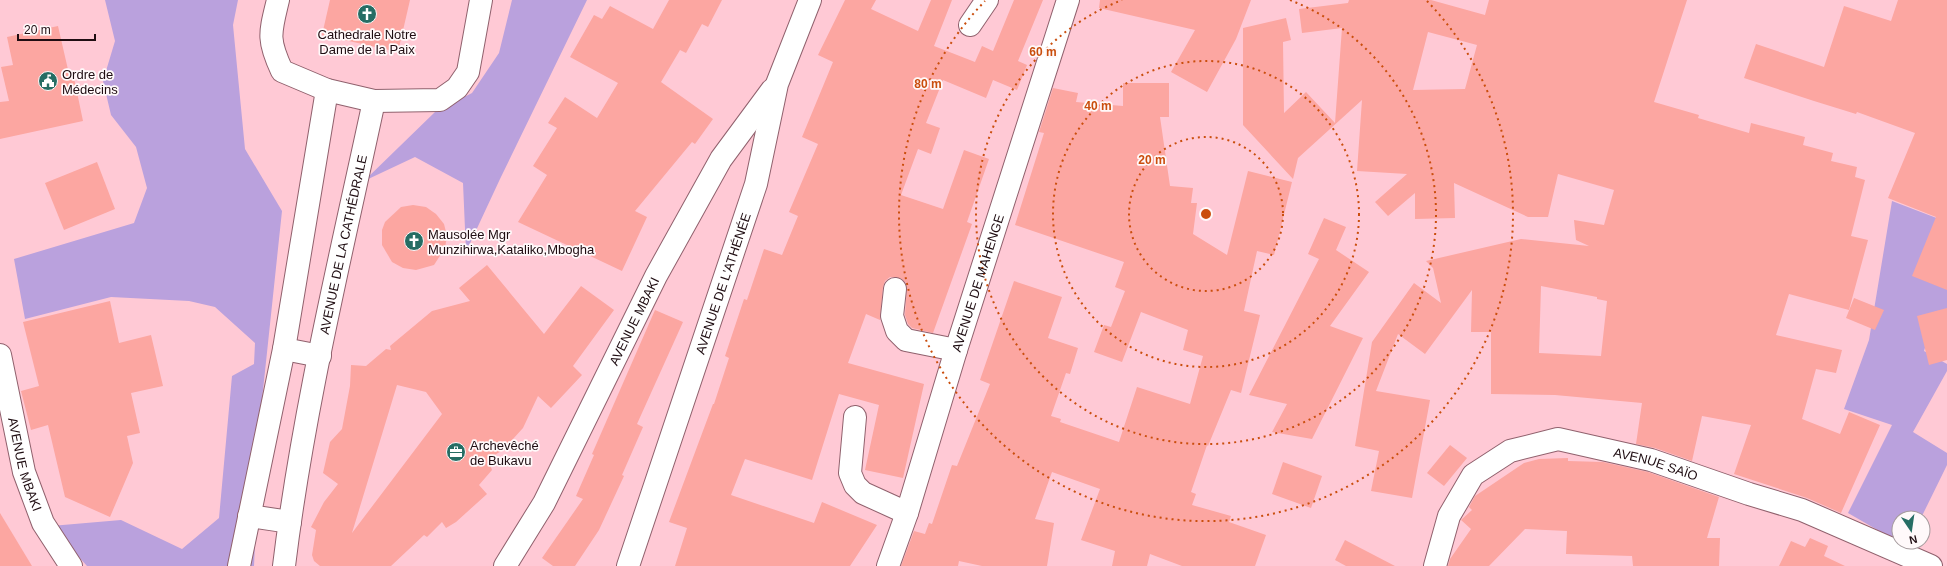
<svg xmlns="http://www.w3.org/2000/svg" width="1947" height="566" viewBox="0 0 1947 566" font-family="Arial,sans-serif">
	<style>
		.green { fill: #baa1dd }
		.building { fill: #fca6a1; fill-rule: evenodd }
		.lines { fill: none; stroke-linecap: round; stroke-linejoin: round }
		.minor-casing { stroke: #90616d; stroke-width: 24 }
		.minor { stroke: #fff; stroke-width: 22 }
		.ring { fill: none; stroke: #ca4e0d; stroke-width: 2; stroke-dasharray: 2 4 }
		.labels { text-anchor: middle; dominant-baseline: central; stroke-width: 3.5; stroke-linejoin: round; paint-order: stroke }
		.poi-label { font-size: 13px; fill: #1f0d12; stroke: #fff9fa; text-anchor: start }
		.street-label { font-size: 13px; fill: #1f0d12; stroke: #fff9fa }
		.centre { fill: #ca4e0d; stroke: #fff9fa; stroke-width: 2 }
		.ring-label { font-size: 12px; text-anchor: middle; font-weight: bold; fill: #ca4e0d; stroke: #fff9fa; stroke-width: 3.5; stroke-linejoin: round; paint-order: stroke }
	</style>
	<rect width="100%" height="100%" fill="#ffc9d5"/>
	<g class="green">
		<polygon points="105,0 238,0 233,25 245,149 282,211 261,409 254,566 87,566 51,526 121,520 182,549 219,518 232,376 254,364 255,343 215,307 189,301 111,297 25,319 14,259 134,223 147,188 136,147 111,115 103,81 115,41"/>
		<polygon points="512,0 587,0 500,179 466,252 463,183 415,157 364,181 435,112 472,93 499,53"/>
		<polygon points="1892,201 1947,222 1947,315 1936,311 1924,351 1947,364 1947,371 1913,432 1947,453 1947,465 1921,518 1899,518 1899,542 1909,542 1907,547 1848,513 1892,425 1844,409 1869,340"/>
	</g>
	<g class="building">
		<polygon points="330,0 410,0 398,52 322,35"/>
		<polygon points="669,0 722,0 708,27 702,24 686,53 680,50 661,82 713,119 695,144 692,142 635,211 647,217 622,271 518,222 547,175 533,166 557,128 548,123 565,97 597,118 618,83 570,57 594,15 602,19 610,6 653,29"/>
		<polygon points="845,0 876,0 871,9 918,31 931,0 952,0 934,46 975,62 982,46 993,51 1014,0 1043,0 1018,61 1027,65 1017,90 993,80 986,98 943,80 926,123 940,128 931,154 918,149 901,195 943,209 964,150 989,159 967,222 972,224 933,333 912,328 908,324 905,315 907,284 902,279 896,277 890,277 885,281 883,287 880,320 866,314 848,363 924,384 903,478 865,470 879,405 839,394 812,480 745,459 731,495 814,523 822,502 877,525 850,566 675,566 687,528 669,522 713,404 714,404 729,358 725,356 744,299 747,300 764,249 782,255 798,216 789,212 818,144 802,137 833,62 818,55"/>
		<polygon points="1100,0 1251,0 1236,39 1207,92 1171,72 1195,30 1099,8"/>
		<path d="M1349,0H1431L1485,15L1489,0H1687L1654,102L1699,115L1698,118L1749,133L1751,123L1805,137L1803,145L1833,153L1831,161L1857,167L1855,177L1865,180L1851,236L1868,240L1849,310L1789,294L1776,335L1842,350L1836,373L1816,369L1802,419L1840,434L1849,412L1880,425L1841,513L1807,498L1734,474L1751,425L1702,416L1692,461L1655,448L1636,444L1642,403L1555,395L1491,394V332H1471L1472,290L1425,354L1398,334L1376,391L1430,400L1412,498L1371,491L1379,451L1355,446L1372,342L1414,283L1441,303L1433,268L1426,261L1521,239L1589,246L1576,240L1574,220L1604,225L1614,190L1558,174L1548,217H1528L1454,183L1455,218L1415,219V193L1388,216L1375,202L1407,174L1357,171L1362,100L1298,158L1293,179L1243,125V28L1286,18L1291,40L1283,42L1284,113L1306,92L1335,123L1342,28L1302,33L1299,9L1348,3ZM1428,32L1477,45L1465,89L1413,90ZM1541,286L1597,297V299L1607,301L1601,356L1539,353Z"/>
		<polygon points="1898,0 1947,0 1947,290 1912,276 1936,217 1888,198 1915,133 1857,112 1856,114 1814,101 1744,78 1756,44 1824,67 1844,6 1891,21"/>
		<polygon points="58,26 69,74 73,73 83,121 0,139 0,102 9,101 1,67 13,65 7,37"/>
		<polygon points="1123,83 1169,83 1169,117 1160,117 1170,186 1193,188 1191,203 1197,203 1193,234 1227,255 1248,171 1292,182 1274,255 1257,251 1244,311 1260,315 1241,393 1231,390 1208,446 1207,445 1191,492 1196,494 1192,505 1231,516 1229,522 1266,535 1255,566 1182,566 1150,554 1147,566 1112,566 1115,551 1081,540 1100,489 1052,472 1035,519 1054,523 1047,566 982,566 959,561 958,566 901,566 914,531 925,534 929,523 932,524 952,465 957,466 990,384 980,380 1014,281 1062,297 1048,338 1078,348 1070,374 1066,373 1051,416 1061,419 1060,422 1119,442 1137,387 1190,404 1203,356 1183,350 1188,330 1141,312 1122,362 1094,352 1104,325 1111,327 1125,291 1115,287 1124,262 1015,225 1044,133 1039,132 1053,88 1078,93 1076,102 1123,106"/>
		<polygon points="97,162 115,209 64,230 45,183"/>
		<polygon points="413,205 426,207 436,214 444,224 447,236 445,248 434,265 416,270 403,268 392,262 382,245 382,230 385,222 401,207"/>
		<polygon points="1324,218 1346,227 1336,250 1369,272 1330,326 1363,338 1312,439 1272,432 1287,404 1249,395 1319,259 1308,254"/>
		<path d="M487,265L544,334L581,286L614,310L573,366L582,375L551,408L538,396L523,428L503,450L488,459L492,470L479,485L487,494L456,522L446,528L442,522L427,537L424,535L391,566H320L314,561L312,555L316,530L311,527L324,502L338,484L323,473L330,442L342,429L350,386L351,365L366,366L386,349L391,350L390,346L432,311L470,301L459,288ZM397,385L426,392L442,414L352,533Z"/>
		<polygon points="1854,298 1884,310 1875,330 1846,318"/>
		<polygon points="110,301 119,343 151,335 163,386 131,393 140,433 127,436 133,463 110,517 65,497 48,425 31,430 21,391 39,386 23,322"/>
		<polygon points="1947,308 1947,360 1929,365 1917,316"/>
		<polygon points="655,310 683,322 637,424 643,427 622,475 624,476 599,530 575,566 553,566 542,558 583,499 576,496 594,455 592,454"/>
		<polygon points="1450,445 1467,458 1444,486 1427,473"/>
		<polygon points="1568,458 1568,461 1603,462 1648,472 1719,497 1707,538 1720,538 1719,566 1633,566 1632,556 1566,554 1567,531 1525,529 1489,566 1448,566 1450,559 1471,529 1461,520 1472,510 1469,507 1475,496 1524,463 1539,459"/>
		<polygon points="1283,462 1322,476 1311,508 1272,494"/>
		<polygon points="0,513 32,566 0,566"/>
		<polygon points="1810,538 1828,546 1824,556 1845,566 1779,566 1791,541 1805,547"/>
		<polygon points="1345,540 1395,566 1346,566 1335,560"/>
	</g>
	<g class="lines">
		<g class="minor-casing">
			<g id="minor">
				<path d="M278,0C270,33 267,39 282,71L327,90L374,101L440,100L457,88L468,72L481,0"/>
				<polyline points="970,25 987,0"/>
				<polyline points="895,289 892,316 897,331 906,340 956,350"/>
				<polyline points="284,349 320,356"/>
				<path id="s1" d="M0,355L24,472L43,523L71,566"/>
				<polyline points="855,417 850,473 855,485 863,493 907,513"/>
				<polyline points="249,516 290,522"/>
				<polyline points="239,566 284,349 327,90"/>
				<path id="s2" d="M284,566C303,410 341,255 374,101"/>
				<path id="s3" d="M505,566L544,503L656,276L721,159L772,90"/>
				<path id="s4" d="M628,566L756,184L777,84L810,0"/>
				<path id="s5" d="M888,566L907,513L956,350L1068,0"/>
				<path id="s6" d="M1435,566L1449,516L1473,475L1510,451L1558,439L1651,460L1749,494L1802,510L1931,566"/>
			</g>
		</g>
		<use href="#minor" class="minor"/>
	</g>
	<g class="ring">
		<circle cx="1206" cy="214" r="77"/>
		<circle cx="1206" cy="214" r="153"/>
		<path d="M1290 0A230 230 0 1 1 1122 0"/>
		<path d="M1427 1A307 307 0 1 1 985 1"/>
	</g>
	<defs>
		<g id="church-disc" transform="scale(1)"><circle r="9.5" fill="#266d64" stroke="#fff9fa"/><path d="M-1.2-6h2.4v3.5h3.3v2.4h-3.3V6h-2.4V-.1h-3.3v-2.4h3.3Z" fill="#fff"/></g>
		<g id="civic-disc" transform="scale(1)"><circle r="9.5" fill="#266d64" stroke="#fff9fa"/><path d="M-.6-6.5H3V-4.5H.6V-3L4-1V1h2V6H-6V1h2V-1L-.6-3ZM-1.2 2.5V6h2.4V2.5Z" fill="#fff"/></g>
		<g id="office-disc" transform="scale(1)"><circle r="9.5" fill="#266d64" stroke="#fff9fa"/><path d="M-6-3h4V-5.5h4V-3h4V5H-6ZM-1-4.5V-3h2v-1.5ZM-6 0V1H6V0Z" fill="#fff"/></g>
	</defs>
	<g fill-rule="evenodd">
		<use href="#church-disc" x="367" y="14"/>
		<use href="#civic-disc" x="48" y="81"/>
		<use href="#church-disc" x="414" y="241"/>
		<use href="#office-disc" x="456" y="452"/>
	</g>
	<g class="labels">
		<g class="poi-label">
			<text x="367" y="34" text-anchor="middle">Cathedrale Notre<tspan x="367" dy="15">Dame de la Paix</tspan></text>
			<text x="62" y="74">Ordre de<tspan x="62" dy="15">Médecins</tspan></text>
			<text x="428" y="234">Mausolée Mgr<tspan x="428" dy="15">Munzihirwa,Kataliko,Mbogha</tspan></text>
			<text x="470" y="445">Archevêché<tspan x="470" dy="15">de Bukavu</tspan></text>
		</g>
		<g class="street-label">
			<text stroke="none"><textPath href="#s2" startOffset="327">AVENUE DE LA CATHÉDRALE</textPath></text>
			<text stroke="none"><textPath href="#s5" startOffset="297">AVENUE DE MAHENGE</textPath></text>
			<text stroke="none"><textPath href="#s4" startOffset="298">AVENUE DE L'ATHÉNÉE</textPath></text>
			<text stroke="none"><textPath href="#s3" startOffset="277">AVENUE MBAKI</textPath></text>
			<text stroke="none"><textPath href="#s1" startOffset="112">AVENUE MBAKI</textPath></text>
			<text stroke="none"><textPath href="#s6" startOffset="294">AVENUE SAÏO</textPath></text>
		</g>
	</g>
	<circle cx="1206" cy="214" r="6" class="centre"/>
	<g class="ring-label">
		<text x="1043" y="56">60 m</text>
		<text x="928" y="88">80 m</text>
		<text x="1098" y="110">40 m</text>
		<text x="1152" y="164">20 m</text>
	</g>
	<g transform="translate(1911 530) rotate(167)"><circle r="19" fill="#fff9fa" stroke="#a59b9d"/>
	<path d="M0-3L7 15L0 10L-7 15Z" fill="#266d64"/>
	<text y="-6" font-size="11" font-weight="bold" text-anchor="middle" fill="#1f0d12">N</text>
	</g>
	<path d="M18 34v6h77v-6" fill="none" stroke="#1f0d12" stroke-width="2"/>
	<text x="24" y="34" font-size="12" fill="#1f0d12" stroke="#fff9fa" stroke-width="3" paint-order="stroke">20 m</text>
</svg>
